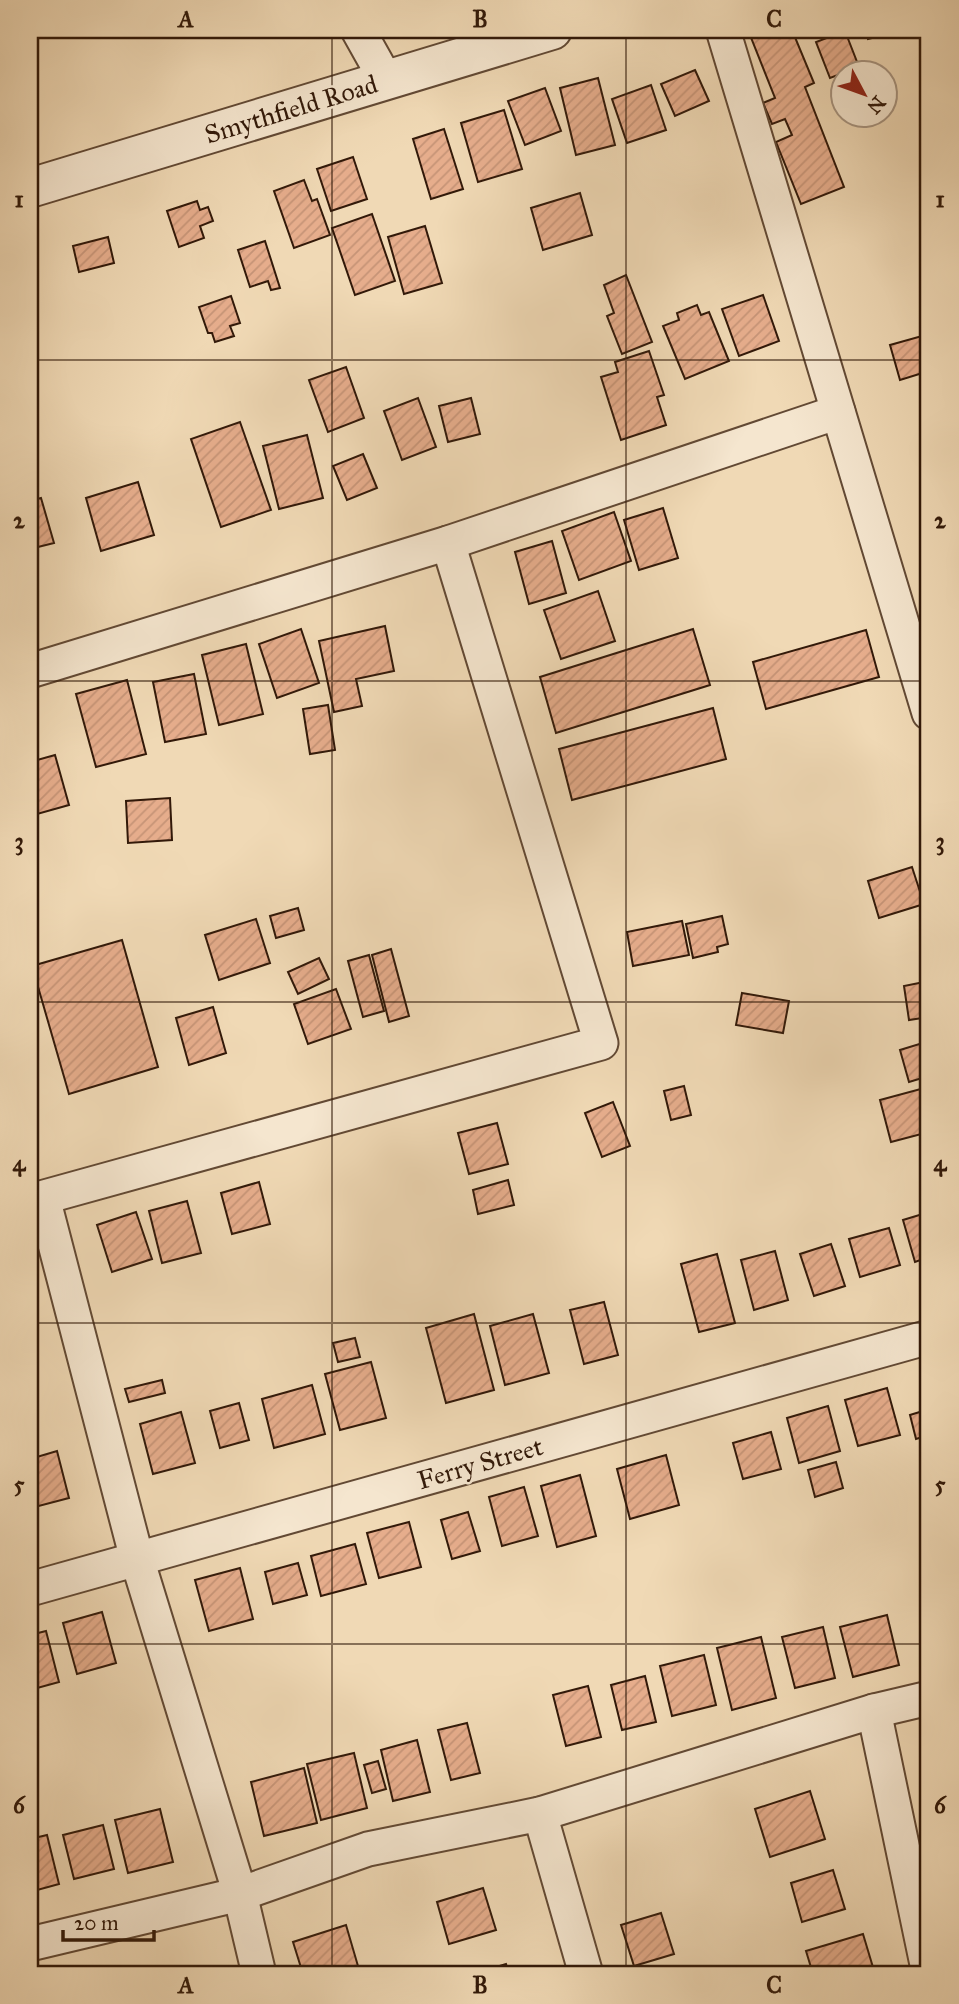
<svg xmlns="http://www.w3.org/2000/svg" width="959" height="2004" viewBox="0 0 959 2004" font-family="'IM FELL Great Primer',serif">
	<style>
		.building { fill: url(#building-hatch); stroke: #321909; stroke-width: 2 }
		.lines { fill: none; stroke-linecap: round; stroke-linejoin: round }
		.minor-casing { stroke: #624934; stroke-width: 37 }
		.tertiary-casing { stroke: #624934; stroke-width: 42 }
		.minor { stroke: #f5e6cf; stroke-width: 33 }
		.tertiary { stroke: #f5e6cf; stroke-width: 38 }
		.grid { fill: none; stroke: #321909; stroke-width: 2; stroke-opacity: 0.55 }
		.labels { text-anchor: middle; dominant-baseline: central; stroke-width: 5; stroke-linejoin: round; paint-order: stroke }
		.street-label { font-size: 26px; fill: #321909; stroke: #f5e6cf }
		.neatline { fill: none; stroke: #321909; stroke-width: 2.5 }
		.grid-label { font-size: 23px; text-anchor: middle; font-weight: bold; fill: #321909 }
	</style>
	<defs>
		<pattern id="building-hatch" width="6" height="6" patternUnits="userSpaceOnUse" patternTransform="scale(1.75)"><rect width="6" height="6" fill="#e6ad8c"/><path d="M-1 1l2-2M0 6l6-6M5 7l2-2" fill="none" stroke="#c69477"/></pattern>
	</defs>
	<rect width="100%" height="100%" fill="#f0d9b5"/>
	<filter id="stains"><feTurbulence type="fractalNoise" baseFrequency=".00286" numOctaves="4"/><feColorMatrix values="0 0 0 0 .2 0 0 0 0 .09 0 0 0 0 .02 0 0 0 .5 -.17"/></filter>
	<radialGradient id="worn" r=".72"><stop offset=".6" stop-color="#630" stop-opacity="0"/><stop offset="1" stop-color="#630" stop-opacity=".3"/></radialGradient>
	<g class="building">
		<polygon points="748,30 792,30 814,83 805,87 844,187 801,204 776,142 792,135 785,119 772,124 763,103 775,98"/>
		<polygon points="866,30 887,30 888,34 868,39"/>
		<polygon points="893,30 919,30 895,36"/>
		<polygon points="845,31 859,67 830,78 816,42"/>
		<polygon points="695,70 709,101 675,116 661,84"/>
		<polygon points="598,78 615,145 576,155 560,88"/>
		<polygon points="651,85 666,130 627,143 612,99"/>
		<polygon points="545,88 561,131 525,145 508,101"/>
		<polygon points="504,110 522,169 478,182 461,123"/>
		<polygon points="444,129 463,189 431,199 413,139"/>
		<polygon points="353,157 367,199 331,211 317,169"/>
		<polygon points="304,180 312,201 317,199 330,235 294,248 274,191"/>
		<polygon points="580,193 592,235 543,250 531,208"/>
		<polygon points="197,201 200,210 208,207 213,221 200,226 204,238 179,247 167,211"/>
		<polygon points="372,214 395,281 355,295 332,228"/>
		<polygon points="425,226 442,283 404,294 388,237"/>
		<polygon points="108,237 114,263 79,272 73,246"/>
		<polygon points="265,241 280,288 271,290 268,281 250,287 238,250"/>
		<polygon points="626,275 652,342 622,354 607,316 614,313 604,285"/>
		<polygon points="763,295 779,341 739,356 722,309"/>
		<polygon points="231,296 240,323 230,326 234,336 215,342 212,333 208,333 199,307"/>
		<polygon points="697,305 701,315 709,312 729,361 685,379 663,326 679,320 677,313"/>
		<polygon points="929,334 929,371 900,380 890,345"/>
		<polygon points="649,351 664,395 657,397 666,425 621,440 601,377 618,372 615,362"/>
		<polygon points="346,367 364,418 328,432 309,380"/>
		<polygon points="418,398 436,447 402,460 384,411"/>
		<polygon points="471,398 480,434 448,442 439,406"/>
		<polygon points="240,422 271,510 221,527 191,439"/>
		<polygon points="307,435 323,498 279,509 263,446"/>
		<polygon points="363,454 377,488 347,500 333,466"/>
		<polygon points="929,476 929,504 922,478"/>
		<polygon points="138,482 154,535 101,551 86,498"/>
		<polygon points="41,498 54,543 30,549 30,501"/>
		<polygon points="663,508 678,558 639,570 624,520"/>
		<polygon points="614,512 631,561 579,580 562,531"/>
		<polygon points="552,541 566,593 529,604 515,552"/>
		<polygon points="598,591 615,641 561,659 544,610"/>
		<polygon points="385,626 394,671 356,679 362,706 334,712 319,641"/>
		<polygon points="301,629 319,683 277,698 259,644"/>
		<polygon points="693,629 710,685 556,733 540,677"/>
		<polygon points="866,630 879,677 766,709 753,662"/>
		<polygon points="246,644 263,714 219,725 202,655"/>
		<polygon points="194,674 206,734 165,742 153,682"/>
		<polygon points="127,680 146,754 96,767 76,694"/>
		<polygon points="328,705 335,750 310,754 303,709"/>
		<polygon points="713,708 726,759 572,800 559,749"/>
		<polygon points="55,755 69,805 30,816 30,762"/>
		<polygon points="170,798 172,840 128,843 126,801"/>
		<polygon points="912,867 924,904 879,918 868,881"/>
		<polygon points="30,874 37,896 30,898"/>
		<polygon points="298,908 304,930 276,938 270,916"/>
		<polygon points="722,916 728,944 717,947 718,952 693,958 686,924"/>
		<polygon points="256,919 270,963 219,980 205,935"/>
		<polygon points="682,921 689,955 633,966 627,932"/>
		<polygon points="122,940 158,1067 69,1094 32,966"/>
		<polygon points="391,949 409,1016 389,1022 372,955"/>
		<polygon points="369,955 384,1011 363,1017 348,961"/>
		<polygon points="319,958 329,979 298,994 288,972"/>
		<polygon points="929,981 929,1017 909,1020 904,986"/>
		<polygon points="336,989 351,1029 308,1044 294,1004"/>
		<polygon points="742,993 789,1001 783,1033 736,1025"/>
		<polygon points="213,1007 226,1053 189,1065 176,1018"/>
		<polygon points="929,1041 929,1076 909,1082 900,1050"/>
		<polygon points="684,1086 691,1115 671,1120 664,1091"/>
		<polygon points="928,1087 929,1132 891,1142 880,1100"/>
		<polygon points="613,1102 630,1146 602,1157 585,1113"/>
		<polygon points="497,1123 508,1164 469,1174 458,1133"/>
		<polygon points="508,1180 514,1205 478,1214 473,1190"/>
		<polygon points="259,1182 270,1224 232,1234 221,1193"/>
		<polygon points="187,1201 201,1253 162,1263 149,1211"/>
		<polygon points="136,1212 152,1259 112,1272 97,1225"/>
		<polygon points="929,1212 929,1257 915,1262 903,1220"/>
		<polygon points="889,1228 900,1265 860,1277 849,1239"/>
		<polygon points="831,1244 845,1286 814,1296 800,1254"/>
		<polygon points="775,1251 788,1300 754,1310 741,1260"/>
		<polygon points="717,1254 735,1323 699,1332 681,1264"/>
		<polygon points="604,1302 618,1355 584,1364 570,1310"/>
		<polygon points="474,1314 494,1390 446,1403 426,1328"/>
		<polygon points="533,1314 549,1373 505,1385 490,1326"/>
		<polygon points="355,1338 360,1357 338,1362 333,1343"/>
		<polygon points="371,1362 386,1418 340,1430 325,1374"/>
		<polygon points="162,1380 165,1393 129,1402 125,1389"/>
		<polygon points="312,1385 325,1434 274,1448 262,1399"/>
		<polygon points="887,1388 900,1435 858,1446 845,1400"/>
		<polygon points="239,1403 249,1440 220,1448 210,1411"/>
		<polygon points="828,1406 840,1451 799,1463 787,1418"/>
		<polygon points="929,1409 929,1435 916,1439 910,1415"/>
		<polygon points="181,1412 195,1463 153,1474 140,1424"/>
		<polygon points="771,1432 781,1469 743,1479 733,1443"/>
		<polygon points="57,1451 69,1498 31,1508 30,1459"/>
		<polygon points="666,1455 679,1505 630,1519 617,1469"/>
		<polygon points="836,1462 843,1488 815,1497 808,1470"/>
		<polygon points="580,1475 596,1536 557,1547 541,1486"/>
		<polygon points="524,1487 538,1536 502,1546 489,1497"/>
		<polygon points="468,1512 480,1551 452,1559 441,1520"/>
		<polygon points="409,1522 421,1567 379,1578 367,1533"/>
		<polygon points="355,1544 366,1584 321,1596 311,1556"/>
		<polygon points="298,1563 307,1595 273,1604 265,1572"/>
		<polygon points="240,1568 253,1619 209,1631 195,1580"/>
		<polygon points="102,1612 116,1663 77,1674 63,1623"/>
		<polygon points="887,1615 899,1665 853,1677 840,1627"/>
		<polygon points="823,1627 835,1678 795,1688 782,1637"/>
		<polygon points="46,1631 59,1682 30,1690 30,1635"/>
		<polygon points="761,1637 776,1698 732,1710 717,1648"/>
		<polygon points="704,1655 716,1705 672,1716 660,1666"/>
		<polygon points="645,1676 656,1722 622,1730 611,1685"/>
		<polygon points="588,1686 601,1737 566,1746 553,1695"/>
		<polygon points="467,1723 480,1773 451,1780 438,1730"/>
		<polygon points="417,1740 430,1792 393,1801 381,1750"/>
		<polygon points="354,1753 367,1808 321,1820 307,1764"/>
		<polygon points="378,1761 386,1789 372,1793 364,1765"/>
		<polygon points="304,1768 317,1823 264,1836 251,1782"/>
		<polygon points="810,1791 825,1839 770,1857 755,1809"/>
		<polygon points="160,1809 173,1862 128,1873 115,1820"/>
		<polygon points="103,1825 114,1869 74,1879 63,1835"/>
		<polygon points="47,1835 59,1884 30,1892 30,1839"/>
		<polygon points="833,1870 845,1909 802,1922 791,1883"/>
		<polygon points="483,1888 496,1930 449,1944 437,1902"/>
		<polygon points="661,1913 674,1954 634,1966 621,1925"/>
		<polygon points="346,1925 358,1966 333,1974 303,1974 293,1942"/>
		<polygon points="863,1934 875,1974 813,1974 806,1951"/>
		<polygon points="506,1964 509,1974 473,1974"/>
	</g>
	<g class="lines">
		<g class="minor-casing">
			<g id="minor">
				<polyline points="358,30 386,80"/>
				<polyline points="723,30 929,713"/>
				<polyline points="30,671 448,543 838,412"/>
				<polyline points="43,1198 137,1559 240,1894 259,1974"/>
				<polyline points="30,1201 601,1043 448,543"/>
				<polyline points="30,1589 929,1337"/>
				<polyline points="874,1711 929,1974"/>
				<polyline points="540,1814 586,1974"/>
				<polyline points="30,1944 240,1894 368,1849 540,1814 874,1711 929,1698"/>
			</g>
		</g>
		<g class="tertiary-casing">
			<polyline id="tertiary" points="30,188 552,30"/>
		</g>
		<use href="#minor" class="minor"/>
		<use href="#tertiary" class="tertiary"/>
	</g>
	<path class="grid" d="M332,30V1974M626,30V1974M30,360H929M30,681H929M30,1002H929M30,1323H929M30,1644H929"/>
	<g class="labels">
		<g class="street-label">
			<text transform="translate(291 109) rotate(-17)">Smythfield Road</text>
			<text transform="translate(480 1463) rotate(-16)">Ferry Street</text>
		</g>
	</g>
	<rect width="959" height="2004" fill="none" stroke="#f0d9b5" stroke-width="77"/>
	<g transform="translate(864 94) rotate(131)"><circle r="33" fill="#f5e6cf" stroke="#a79480" stroke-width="2"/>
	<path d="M0-5L12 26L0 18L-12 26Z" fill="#8f2418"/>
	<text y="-10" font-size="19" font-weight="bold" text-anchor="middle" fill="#321909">N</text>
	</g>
	<path d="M63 1930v10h91v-10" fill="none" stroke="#321909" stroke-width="3.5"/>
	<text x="74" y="1930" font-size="21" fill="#321909" stroke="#f5e6cf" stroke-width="5" paint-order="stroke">20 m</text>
	<rect x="38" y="38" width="882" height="1928" class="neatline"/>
	<g class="grid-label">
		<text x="186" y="27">A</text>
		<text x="480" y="27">B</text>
		<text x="774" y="27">C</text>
		<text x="19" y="207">1</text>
		<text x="940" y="207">1</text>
		<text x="19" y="528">2</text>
		<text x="940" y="528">2</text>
		<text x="19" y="849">3</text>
		<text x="940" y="849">3</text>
		<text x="19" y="1171">4</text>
		<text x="940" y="1171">4</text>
		<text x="19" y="1492">5</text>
		<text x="940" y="1492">5</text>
		<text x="19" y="1813">6</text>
		<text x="940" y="1813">6</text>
		<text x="186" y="1993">A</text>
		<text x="480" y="1993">B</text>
		<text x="774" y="1993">C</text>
	</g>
	<rect width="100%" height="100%" filter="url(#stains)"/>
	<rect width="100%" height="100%" fill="url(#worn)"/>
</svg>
